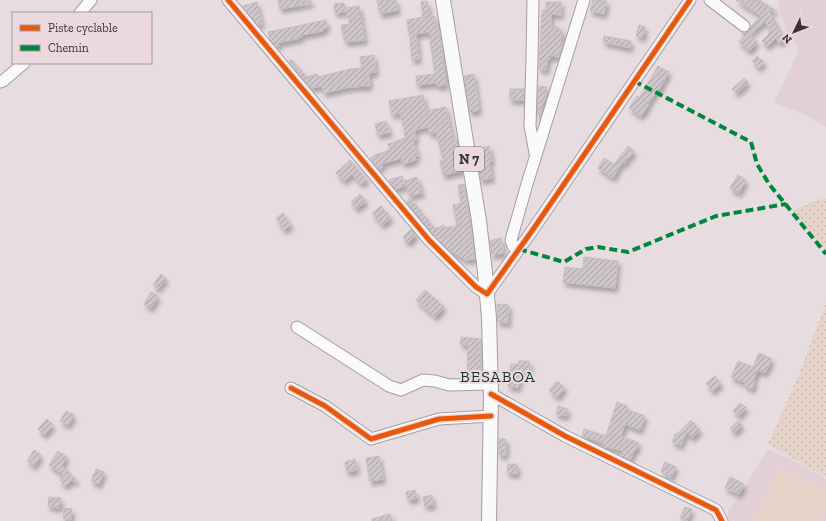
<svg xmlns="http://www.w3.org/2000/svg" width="826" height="521" viewBox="0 0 826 521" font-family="'Zilla Slab',serif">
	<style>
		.built { fill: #e3d0d6 }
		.grass { fill: url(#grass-dots) }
		.green { fill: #e6d4c9 }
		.building { fill: url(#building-hatch); stroke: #c4bec1; filter: url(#shadow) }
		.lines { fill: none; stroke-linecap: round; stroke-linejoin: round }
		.minor-casing { stroke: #a59da0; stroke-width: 13 }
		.major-casing { stroke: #a59da0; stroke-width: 16 }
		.minor { stroke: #fbfafa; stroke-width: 11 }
		.major { stroke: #fbfafa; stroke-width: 14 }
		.quiet { stroke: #00873e; stroke-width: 4; stroke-dasharray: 8 4; stroke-linecap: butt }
		.cycleway-casing { stroke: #ebd9df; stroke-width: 8 }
		.cycleway { stroke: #e8590c; stroke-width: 5 }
		.labels { text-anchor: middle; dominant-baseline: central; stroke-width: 4; stroke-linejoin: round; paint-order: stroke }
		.shield { fill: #ebd9df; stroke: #6f6568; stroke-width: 1 }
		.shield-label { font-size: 14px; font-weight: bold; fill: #3a3335 }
		.neighbourhood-label { font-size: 16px; letter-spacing: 1px; fill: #133633; stroke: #ebd9df }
	</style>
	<defs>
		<pattern id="grass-dots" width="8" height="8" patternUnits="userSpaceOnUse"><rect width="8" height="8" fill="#e6d4c9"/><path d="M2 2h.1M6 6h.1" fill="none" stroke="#c6b6ad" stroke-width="1.8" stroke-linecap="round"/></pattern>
		<pattern id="building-hatch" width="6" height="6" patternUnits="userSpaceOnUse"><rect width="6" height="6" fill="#cfc6cc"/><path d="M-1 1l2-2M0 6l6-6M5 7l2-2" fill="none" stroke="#a9a1a6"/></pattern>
		<filter id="shadow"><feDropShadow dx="2.5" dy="4.5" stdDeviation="2" flood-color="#0004"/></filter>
	</defs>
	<rect width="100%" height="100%" fill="#e7dde0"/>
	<g class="built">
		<polygon points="779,0 826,0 826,127 802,113 774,103 799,50 786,30 778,4"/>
		<polygon points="768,449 805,466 826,479 826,521 727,521 728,510 736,501"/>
	</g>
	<g class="grass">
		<polygon points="819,199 826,199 826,251 792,211"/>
		<polygon points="826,303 826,477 768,444 799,374"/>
	</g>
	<polygon class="green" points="779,468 826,490 826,507 819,521 753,521"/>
	<g class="building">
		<polygon points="278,0 311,0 311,3 280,9"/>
		<polygon points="377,0 396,0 398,10 380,14"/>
		<polygon points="593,0 607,1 604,14 590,11"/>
		<polygon points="736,0 759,0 777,11 768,10 780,31 785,39 779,43 776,38 767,46 762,41 771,32 765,21 749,35 757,42 749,51 739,42 744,36 741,34 749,31 751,26 761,16"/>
		<polygon points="427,1 430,17 435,16 438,32 440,32 446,85 437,86 436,83 417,85 416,76 435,74 429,32 416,34 419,59 412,60 410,38 407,20 423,17 421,2"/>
		<polygon points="257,2 262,24 258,25 243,6"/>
		<polygon points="546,2 561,2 561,15 551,14 551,27 559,27 559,30 562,30 561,44 563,44 559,58 551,55 550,59 548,58 546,70 539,69 542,10 546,10"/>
		<polygon points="344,3 345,12 335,13 334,4"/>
		<polygon points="359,6 365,40 345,42 341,25 350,24 347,8"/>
		<polygon points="326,20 327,28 322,29 323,31 301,35 301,38 277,43 279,46 277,48 270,39 268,32"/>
		<polygon points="639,25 645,27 643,37 636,36"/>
		<polygon points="604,36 631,41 630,48 603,42"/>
		<polygon points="374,55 376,72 369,73 370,86 349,87 324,93 322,86 311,88 289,61 291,59 307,77 317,74 318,77 350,69 362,68 360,57"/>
		<polygon points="757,56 764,62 759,68 752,61"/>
		<polygon points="658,66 669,72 659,90 658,89 648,104 649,104 641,116 629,108 637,96 639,98"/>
		<polygon points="474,74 479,110 470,112 464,76"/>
		<polygon points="744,78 748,82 737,93 732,89"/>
		<polygon points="538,86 547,87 546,98 545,101 543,101 541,115 537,115"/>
		<rect x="510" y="89" width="14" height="11"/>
		<polygon points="423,95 426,111 446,107 453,140 457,139 462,171 443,175 440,161 443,160 436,132 430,134 428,127 415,130 416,140 413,140 418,156 415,157 416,160 403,164 401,158 381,164 383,167 379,169 370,158 375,155 390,150 388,144 405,138 404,125 403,125 400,113 392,115 389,101"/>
		<polygon points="386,121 390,132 378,135 375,124"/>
		<polygon points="489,146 492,161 489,161 492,178 481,180 478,165 480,165 477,149"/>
		<polygon points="628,146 634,151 624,164 622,162 613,178 598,168 604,158 614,164"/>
		<polygon points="350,160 367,179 361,184 352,174 344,181 336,173"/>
		<polygon points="738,175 746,180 739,193 730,188"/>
		<polygon points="402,176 405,186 395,189 389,180"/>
		<polygon points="417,177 422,193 410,196 405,181"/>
		<polygon points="464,184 475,259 466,260 447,249 434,235 406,202 410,198 435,229 444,225 444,228 457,226 453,205 461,203 458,185"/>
		<polygon points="360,194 366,201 356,209 351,202"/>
		<polygon points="381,206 391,218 382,225 372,213"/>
		<polygon points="283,213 291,225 284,230 276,218"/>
		<polygon points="411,229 416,235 408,243 403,237"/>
		<polygon points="501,238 504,253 492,255 490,241"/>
		<polygon points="584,257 618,261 615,288 563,282 565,267 583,269"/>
		<polygon points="161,274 166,278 158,289 153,285"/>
		<polygon points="425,290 444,307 435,317 416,300"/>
		<polygon points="151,292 158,296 151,308 144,304"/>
		<polygon points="497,304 509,305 508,323 498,322"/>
		<polygon points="461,337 481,339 481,376 467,375 468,345 460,344"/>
		<polygon points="759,353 772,359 765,373 758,370 753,381 755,382 752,389 744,385 745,383 731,377 738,361 753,367"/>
		<polygon points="519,361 529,361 530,372 521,372 518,388 508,386 511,364 519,364"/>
		<polygon points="715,376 721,384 712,391 706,383"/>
		<polygon points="557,381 565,388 557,397 549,390"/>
		<polygon points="617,402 627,406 626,409 645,416 640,430 625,424 621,436 639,443 636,450 635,449 630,460 621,456 623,451 603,446 604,443 582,436 584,429 606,436"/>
		<polygon points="740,403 746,408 739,416 733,411"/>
		<polygon points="558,406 568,409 566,416 556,414"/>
		<polygon points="66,411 74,415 68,425 60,421"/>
		<polygon points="47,419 53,425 44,435 38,429"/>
		<polygon points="691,420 700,430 692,438 686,432 681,445 672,442 675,434 677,434"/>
		<polygon points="738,421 742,425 734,433 730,428"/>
		<rect x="499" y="439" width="7" height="16"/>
		<polygon points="34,450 41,455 34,466 27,461"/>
		<polygon points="58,451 67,457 62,465 77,481 75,482 72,480 65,486 60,480 65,476 49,465"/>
		<polygon points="379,456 383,479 370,481 366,458"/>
		<polygon points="355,459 357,470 347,472 345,462"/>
		<polygon points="665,462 676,467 671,477 661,472"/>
		<polygon points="508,464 517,464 517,474 507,473"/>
		<polygon points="96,469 104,472 99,484 91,481"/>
		<polygon points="730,477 744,484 739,494 725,488"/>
		<polygon points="415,490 417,498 408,500 406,492"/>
		<polygon points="432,495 433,505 425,506 423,497"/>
		<polygon points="49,497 61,498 59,508 48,506"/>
		<polygon points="685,507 692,509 687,521 680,518"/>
		<polygon points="64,508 72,509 71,520 63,518"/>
		<polygon points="390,514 392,521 372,521 372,519"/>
	</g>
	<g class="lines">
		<g class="minor-casing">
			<g id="minor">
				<polyline points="228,0 429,240 476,287 487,294 534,228 690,0"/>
				<polyline points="533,0 532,59 530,126 535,153"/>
				<polyline points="710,0 744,26"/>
				<polyline points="80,13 91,0"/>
				<polyline points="0,82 3,81 24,63"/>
				<polyline points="519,249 513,246 511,240 527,184 584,0"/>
				<polyline points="297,327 389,386 401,390 423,380 435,381 449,385 490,384"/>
				<polyline points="291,388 325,406 371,439 439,419 491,416"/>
				<polyline points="491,394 565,436 716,510 722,521"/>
			</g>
		</g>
		<g class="major-casing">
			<polyline id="major" points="443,0 479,221 485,272 489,318 491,394 489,521"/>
		</g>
		<use href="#minor" class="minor"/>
		<use href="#major" class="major"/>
		<g class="quiet">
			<polyline points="634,81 751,142 757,164 769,184 826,254"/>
			<polyline points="519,249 564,262 586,249 598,247 628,252 716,216 786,204"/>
		</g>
		<g class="cycleway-casing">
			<g id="cycleway">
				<polyline points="228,0 429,240 476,287 487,294 534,228 690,0"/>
				<polyline points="291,388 325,406 371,439 439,419 491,416"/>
				<polyline points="491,394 565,436 716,510 722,521"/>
			</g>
		</g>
		<use href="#cycleway" class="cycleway"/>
	</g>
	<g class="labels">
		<rect class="shield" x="454" y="147" width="30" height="24" rx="3"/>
		<g class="shield-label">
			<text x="469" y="159">N 7</text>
		</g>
		<g class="neighbourhood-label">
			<text x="498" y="376">BESABOA</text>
		</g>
	</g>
	<rect x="12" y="12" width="140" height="52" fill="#ebd9df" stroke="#a4979b"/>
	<rect x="20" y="25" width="20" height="6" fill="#e8590c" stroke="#a4979b"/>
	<text x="48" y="32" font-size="12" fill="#3a3335">Piste cyclable</text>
	<rect x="20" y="45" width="20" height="6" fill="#00873e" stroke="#a4979b"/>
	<text x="48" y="52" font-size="12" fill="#3a3335">Chemin</text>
	<g transform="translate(794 32) rotate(227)" stroke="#ebd9df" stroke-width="3" paint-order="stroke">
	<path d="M0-3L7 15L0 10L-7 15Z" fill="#3a3335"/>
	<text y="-6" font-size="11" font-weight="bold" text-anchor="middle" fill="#3a3335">N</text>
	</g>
</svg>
